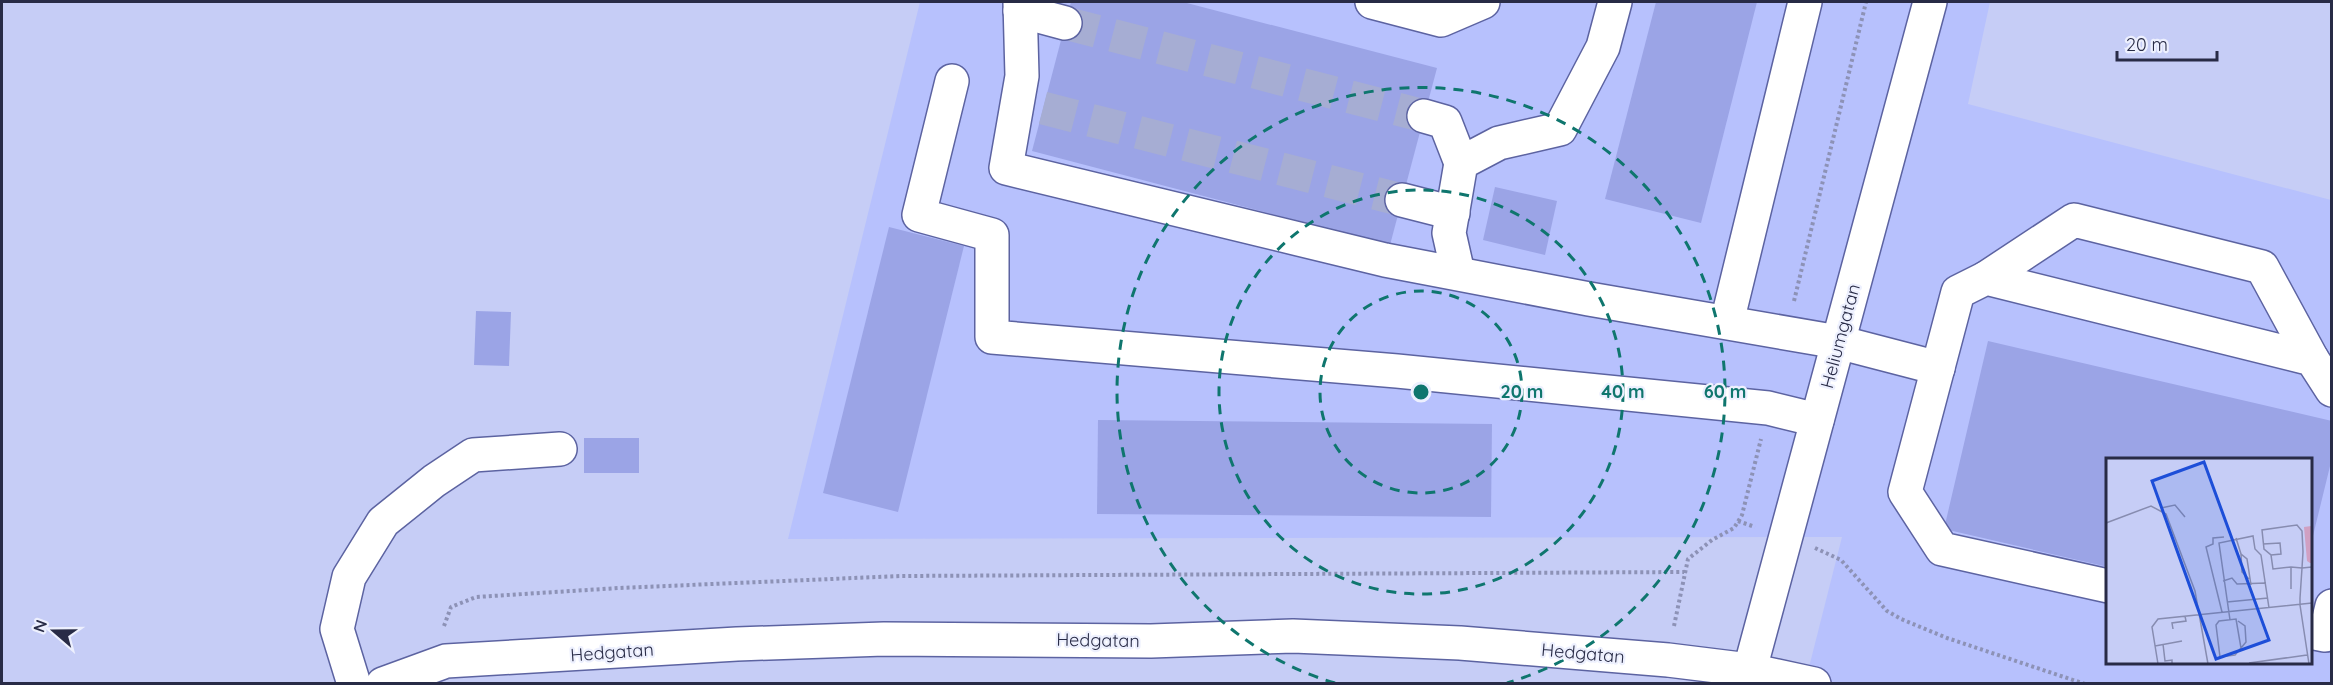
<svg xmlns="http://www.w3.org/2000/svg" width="2333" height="685" viewBox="0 0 2333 685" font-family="Quicksand,sans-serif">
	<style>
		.built { fill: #b7c1fd; fill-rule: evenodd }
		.building { fill: #9ba4e6 }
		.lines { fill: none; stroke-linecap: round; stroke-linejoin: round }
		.minor-tunnel { stroke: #a6add3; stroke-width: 33; stroke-dasharray: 33 16; stroke-linecap: butt }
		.minor-casing { stroke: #5c63a1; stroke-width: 36 }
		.path { stroke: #8d92b6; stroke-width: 4; stroke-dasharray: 3 3; stroke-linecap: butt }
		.minor { stroke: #fff; stroke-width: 33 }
		.ring { fill: none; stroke: #0f766e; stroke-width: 3; stroke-dasharray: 10 8 }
		.labels { text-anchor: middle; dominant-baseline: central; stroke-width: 4.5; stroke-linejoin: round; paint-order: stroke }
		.street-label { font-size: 18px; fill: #282b46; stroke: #edf0fe }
		.inset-road { fill: none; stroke: #878cb0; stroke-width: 1.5 }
		.view { fill: #1d4ed8; fill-opacity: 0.15; stroke: #1d4ed8; stroke-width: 3 }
		.inset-edge { fill: none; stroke: #282b46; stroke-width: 3 }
		.centre { fill: #0f766e; stroke: #edf0fe; stroke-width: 3 }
		.ring-label { font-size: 18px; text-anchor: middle; font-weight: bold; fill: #0f766e; stroke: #edf0fe; stroke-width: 4.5; stroke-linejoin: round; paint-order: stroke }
	</style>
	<rect width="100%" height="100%" fill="#c6cdf6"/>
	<path class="built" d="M920,2H1990L1968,104L2331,200V683H1805L1842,537L788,539ZM2108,460H2310V662H2108Z"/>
	<g class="building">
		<polygon points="1071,2 1183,2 1437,68 1390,245 1032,151"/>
		<polygon points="1656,2 1757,2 1701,223 1605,199"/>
		<polygon points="1495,187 1557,201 1545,255 1483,240"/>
		<polygon points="889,227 964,246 898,512 823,493"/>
		<polygon points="476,311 511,312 509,366 474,365"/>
		<polygon points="1988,341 2332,421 2332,458 2311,544 2310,460 2108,460 2108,567 1944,529"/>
		<polygon points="1098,420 1492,424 1491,517 1097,514"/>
		<rect x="584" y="438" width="55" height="35"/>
	</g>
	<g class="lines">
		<g class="minor-tunnel">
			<polyline points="1065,23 1424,116"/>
			<polyline points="1043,108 1402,200"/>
		</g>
		<g class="minor-casing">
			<g id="minor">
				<polyline points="1020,2 1022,76 1006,168 1385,260 1589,299 1838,342 1938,368"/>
				<polyline points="1372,2 1441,20 1483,2"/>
				<polyline points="1020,11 1065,23"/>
				<polyline points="952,81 919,215 992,235 992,337 1397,371 1768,408 1817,420"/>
				<polyline points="1424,116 1445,122 1461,163"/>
				<polyline points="1402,200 1453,213"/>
				<polyline points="1458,273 1449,233 1461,163 1499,143 1560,129 1603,47 1615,2"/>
				<polyline points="1986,278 2074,220 2262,267 2312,359"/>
				<polyline points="1727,322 1805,2"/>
				<polyline points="2108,586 1942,549 1905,492 1958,292 1986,278 2312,359 2332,390"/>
				<polyline points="2310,632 2325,635 2332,606"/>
				<polyline points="354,684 337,629 349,577 383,522 434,481 473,455 560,449"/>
				<polyline points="383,684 446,661 737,644 884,639 1151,641 1293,636 1460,643 1668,660 1749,670 1814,684"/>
				<polyline points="1746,684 1930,2"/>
			</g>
		</g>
		<g class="path">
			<polyline points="1794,301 1866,2"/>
			<polyline points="1738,521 1755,527"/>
			<polyline points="1815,548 1841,560 1887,611 1901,619 1947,638 2085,684"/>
			<polyline points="444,626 451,607 476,597 619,588 901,576 1684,572"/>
			<polyline points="1674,626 1688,559 1712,540 1734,528 1742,515 1761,439"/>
		</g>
		<use href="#minor" class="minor"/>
	</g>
	<g class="ring">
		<circle cx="1421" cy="392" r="101"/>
		<circle cx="1421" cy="392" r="202"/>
		<path d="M1335 683A304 304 0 1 1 1507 683"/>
	</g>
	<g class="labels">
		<g class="street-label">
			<text transform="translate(1840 336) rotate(-75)">Heliumgatan</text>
			<text transform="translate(1098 640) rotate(1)">Hedgatan</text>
			<text transform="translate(612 652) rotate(-4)">Hedgatan</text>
			<text transform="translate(1583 653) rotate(5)">Hedgatan</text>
		</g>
	</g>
	<g transform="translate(2106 458)">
		<rect width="206" height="206" fill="#c6cdf6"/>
		<path d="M205,68L206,105H204L201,103L198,69Z" fill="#d0a0c2"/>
		<path class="inset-road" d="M55,50L69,47L79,59M0,65L45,48L60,56L89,133L102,206M130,80L135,96L141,101L145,127M157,86L174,85L175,96L165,97M135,96L136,114L143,121M117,123L126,120L131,126L160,125M185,131V109M121,144L162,140M116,154L100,89L107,86V80L118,79M130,161L135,190L129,197L114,199L110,167L113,163ZM124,162L113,85L147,78L149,91L155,97L163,150M132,163L139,168L140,184L135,190M67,171L66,165L80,163L79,158M57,186L59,203L66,202V206M49,188L76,183M143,205L201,197M52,206L46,169L52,161L206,145M203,206L194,147V140L196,110L197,94L196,73L191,67L156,72L158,91L165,97L167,111L185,109L196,110L206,109"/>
		<path class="view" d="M98,4L163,182L110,201L46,23Z"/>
		<rect width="206" height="206" class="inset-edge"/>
	</g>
	<circle cx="1421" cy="392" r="9" class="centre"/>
	<g class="ring-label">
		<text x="1522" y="398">20 m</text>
		<text x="1623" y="398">40 m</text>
		<text x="1725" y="398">60 m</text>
	</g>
	<rect width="2333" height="685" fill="none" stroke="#282b46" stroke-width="6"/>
	<g transform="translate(54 631) rotate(290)" stroke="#edf0fe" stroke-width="4.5" paint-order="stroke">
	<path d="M0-4.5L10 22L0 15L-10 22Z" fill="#282b46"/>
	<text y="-9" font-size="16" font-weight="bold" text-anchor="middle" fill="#282b46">N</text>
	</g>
	<path d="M2117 51v9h100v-9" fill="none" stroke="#282b46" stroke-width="3"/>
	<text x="2126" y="51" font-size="18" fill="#282b46" stroke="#edf0fe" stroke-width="4.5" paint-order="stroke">20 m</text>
</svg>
